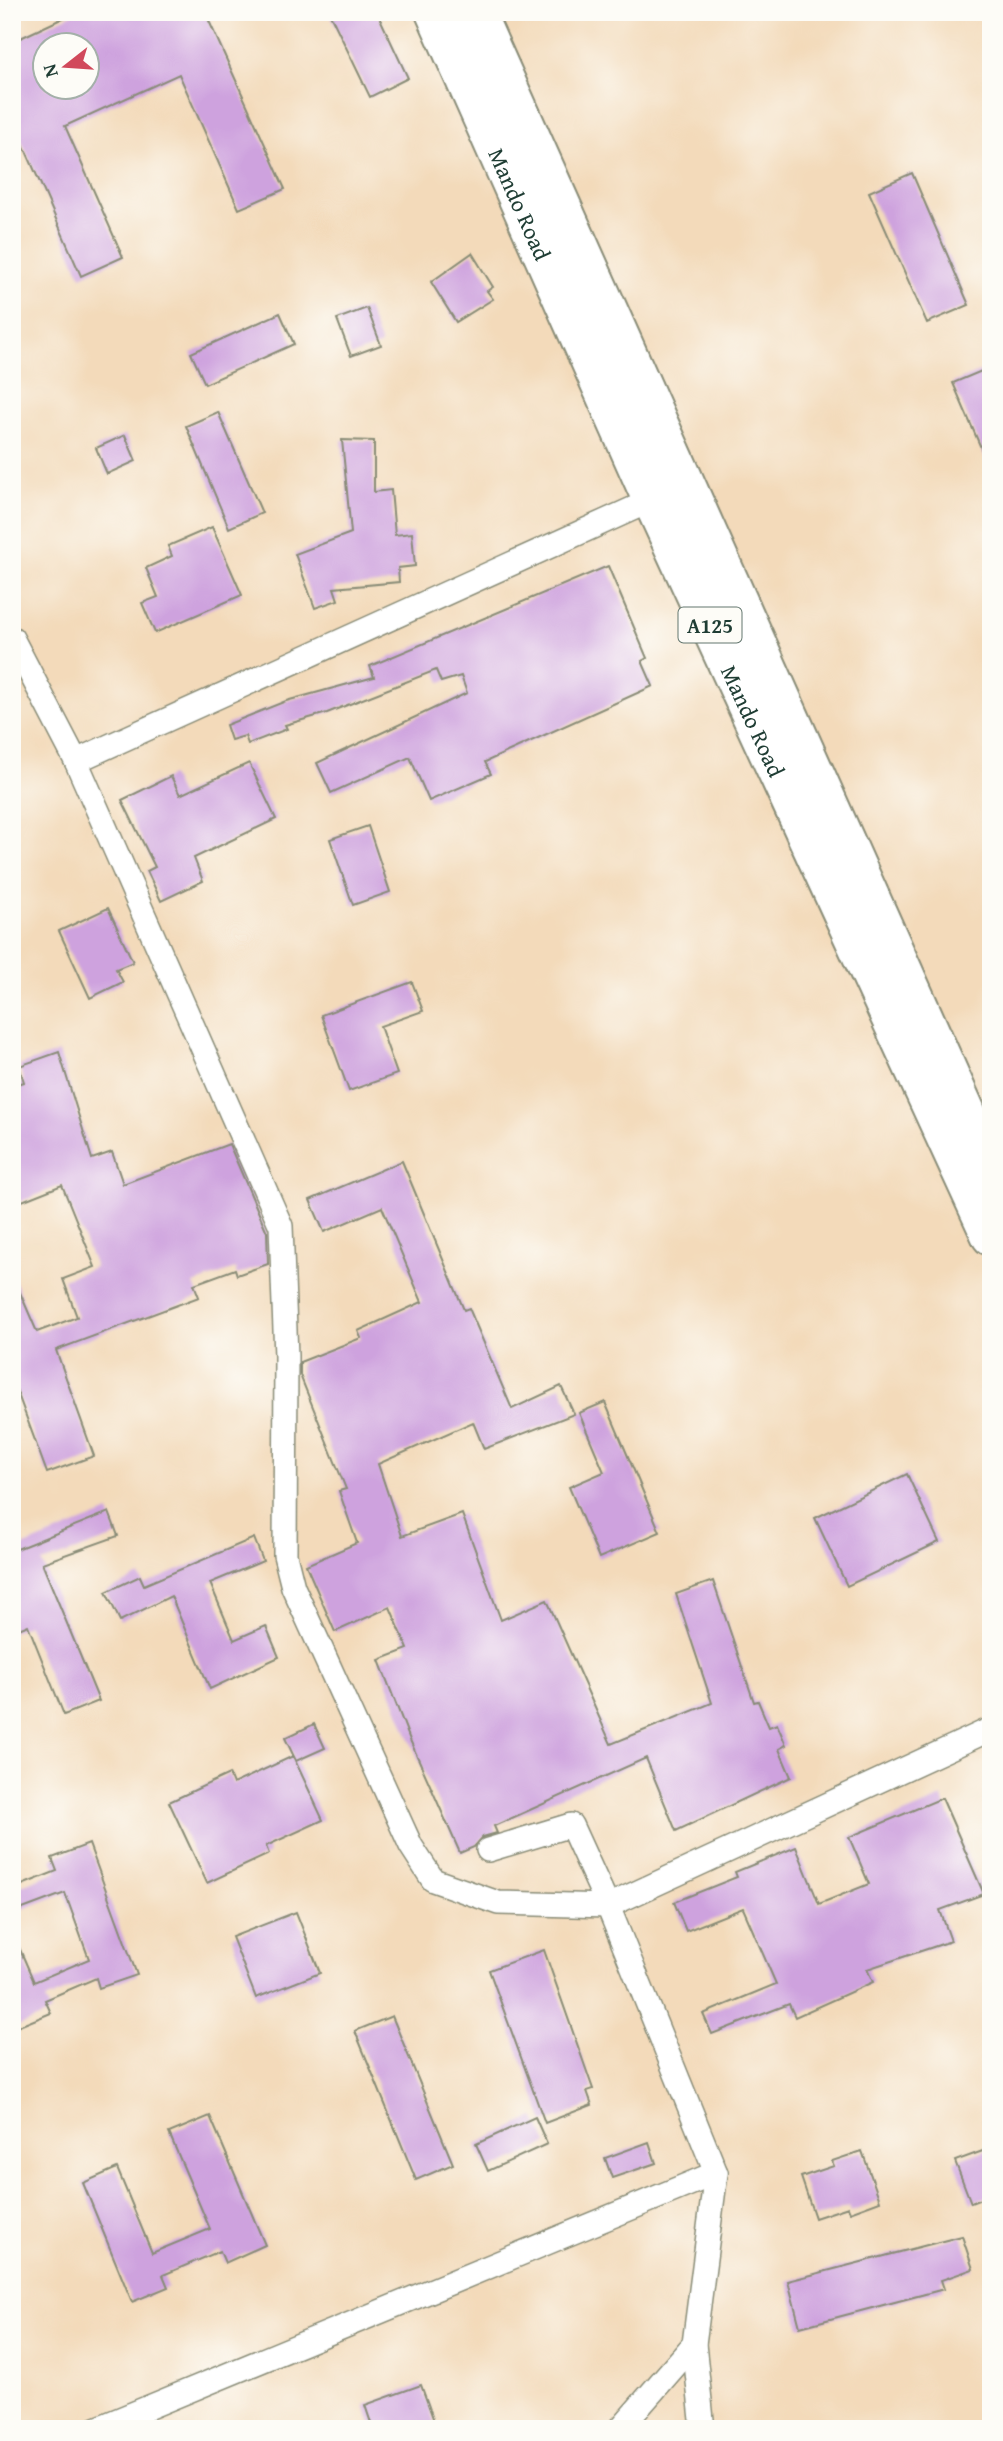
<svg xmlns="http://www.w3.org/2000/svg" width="1003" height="2441" viewBox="0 0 1003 2441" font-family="'Gentium Book Plus',serif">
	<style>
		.building { fill: #cea2de; fill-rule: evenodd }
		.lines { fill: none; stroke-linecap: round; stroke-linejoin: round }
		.street-casing { stroke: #898c77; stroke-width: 26 }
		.highway-casing { stroke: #898c77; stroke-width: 42 }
		.street { stroke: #fff; stroke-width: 23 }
		.highway { stroke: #fff; stroke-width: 38 }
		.labels { text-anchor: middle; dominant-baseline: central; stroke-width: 5; stroke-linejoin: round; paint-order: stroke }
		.shield { fill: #fdfcf7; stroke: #62766e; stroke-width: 2 }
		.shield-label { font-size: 21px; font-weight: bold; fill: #1f3d34 }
		.street-label { font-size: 23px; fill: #1f3d34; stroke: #fdfcf7 }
	</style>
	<rect width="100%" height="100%" fill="#fdfcf7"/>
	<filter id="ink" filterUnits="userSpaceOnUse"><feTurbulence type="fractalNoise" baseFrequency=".0143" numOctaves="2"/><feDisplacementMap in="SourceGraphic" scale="14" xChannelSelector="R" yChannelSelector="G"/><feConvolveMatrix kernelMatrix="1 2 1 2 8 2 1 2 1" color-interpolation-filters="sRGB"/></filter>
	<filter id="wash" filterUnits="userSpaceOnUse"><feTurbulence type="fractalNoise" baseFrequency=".00686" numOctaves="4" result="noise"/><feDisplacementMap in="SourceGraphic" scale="28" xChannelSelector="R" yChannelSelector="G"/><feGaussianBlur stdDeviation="1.57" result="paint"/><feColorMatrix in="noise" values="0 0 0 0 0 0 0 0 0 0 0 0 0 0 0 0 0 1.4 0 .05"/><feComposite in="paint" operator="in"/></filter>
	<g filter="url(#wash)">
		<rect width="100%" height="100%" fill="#f3daba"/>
		<g id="blocks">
			<g class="building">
				<path d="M76,12H205L285,189L239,209L179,74L65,126L123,257L81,276L12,119V42ZM46,46H88V88H46Z"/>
				<polygon points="329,12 377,12 408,78 370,97"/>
				<polygon points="912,173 969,305 927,323 869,192"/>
				<polygon points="472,253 493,287 487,291 493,299 456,322 431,282"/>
				<polygon points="367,308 381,345 351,356 337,319"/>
				<polygon points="280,313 294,344 205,384 191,353"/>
				<polygon points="991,367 991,471 953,383"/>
				<polygon points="218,412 262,513 229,528 186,426"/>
				<polygon points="125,435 136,461 107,474 96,448"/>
				<polygon points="342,440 374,441 374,492 391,490 395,535 412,533 415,566 398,568 399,582 334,588 338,600 315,608 295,554 351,533"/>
				<polygon points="212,527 242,595 155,633 142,603 158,597 146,568 172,556 168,546"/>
				<polygon points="608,566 647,658 642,661 653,686 485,762 491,774 429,801 410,757 331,793 317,763 467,693 461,676 441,682 436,670 327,713 285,725 287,729 248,744 245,736 231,740 226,725 286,701 374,677 370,666"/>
				<polygon points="249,763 276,819 194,858 203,881 161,901 147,871 155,867 122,800 171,776 180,795"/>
				<polygon points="368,826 390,892 353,905 330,839"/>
				<polygon points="108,908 133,962 116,969 123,982 90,998 59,931"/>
				<polygon points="412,982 423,1011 380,1026 397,1074 349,1091 321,1015"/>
				<polygon points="59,1052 92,1159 112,1152 123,1184 229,1144 267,1232 268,1264 237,1275 235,1269 194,1284 199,1297 56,1350 94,1456 47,1473 12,1378 12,1274 37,1332 77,1317 63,1279 95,1267 62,1185 12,1205 12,1086 24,1082 19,1066"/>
				<polygon points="402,1161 464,1310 469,1308 512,1409 561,1386 574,1414 484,1449 473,1422 378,1464 402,1536 462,1514 501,1620 547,1600 611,1744 712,1703 676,1594 713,1581 754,1702 758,1701 769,1727 777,1724 786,1745 779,1749 791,1777 676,1831 646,1758 494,1826 497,1833 483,1837 474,1847 460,1853 410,1740 379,1660 408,1649 390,1607 335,1632 306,1565 357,1543 339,1491 346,1489 300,1375 300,1362 361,1338 358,1331 422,1302 382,1207 324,1232 310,1200"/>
				<polygon points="605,1402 660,1532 599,1558 569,1487 604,1472 579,1413"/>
				<polygon points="907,1474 939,1542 847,1586 815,1518"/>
				<polygon points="109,1512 118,1536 42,1563 99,1701 64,1715 28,1625 12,1632 12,1551"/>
				<polygon points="254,1538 263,1561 210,1583 234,1640 266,1626 279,1657 210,1689 171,1596 120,1621 106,1592 140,1576 144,1585"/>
				<polygon points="314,1724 325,1748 296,1761 285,1738"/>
				<polygon points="293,1756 323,1820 266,1846 269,1854 207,1883 169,1802 229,1774 233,1784"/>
				<polygon points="942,1798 984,1894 940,1910 951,1941 867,1969 873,1982 795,2017 789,2004 712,2034 703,2014 776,1984 743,1908 686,1931 674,1902 737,1877 735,1872 796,1847 819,1904 869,1884 849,1837"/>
				<polygon points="89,1844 137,1975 99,1988 96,1978 45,2000 51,2013 12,2029 12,1931 34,1982 89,1959 65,1893 12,1913 12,1889 57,1871 52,1858"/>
				<polygon points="296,1912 320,1973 256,1998 232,1937"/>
				<polygon points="544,1950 593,2089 587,2091 592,2105 545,2123 489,1970"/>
				<polygon points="392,2016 453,2164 416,2180 355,2031"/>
				<polygon points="210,2116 265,2245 225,2263 220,2251 163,2275 168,2287 132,2302 83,2183 117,2168 152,2253 210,2229 169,2133"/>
				<polygon points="535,2117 547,2144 488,2171 476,2144"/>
				<polygon points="649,2142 656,2163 612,2178 605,2158"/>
				<polygon points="991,2148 991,2195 971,2203 955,2161"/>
				<polygon points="862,2151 880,2201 850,2212 848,2207 815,2218 801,2177 834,2166 832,2161"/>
				<polygon points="962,2236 973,2269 941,2280 944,2289 800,2327 788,2281"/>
				<polygon points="421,2385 437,2429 373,2429 365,2405"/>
			</g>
		</g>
	</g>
	<g filter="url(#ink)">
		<use href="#blocks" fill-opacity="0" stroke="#898c77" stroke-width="2"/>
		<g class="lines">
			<g class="street-casing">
				<g id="street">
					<polyline points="12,638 76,761 281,1226 286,1356 285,1555 293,1587 411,1846 433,1880 498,1903 608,1906 991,1729"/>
					<polyline points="76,761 652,500"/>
					<polyline points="488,1850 571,1825 608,1906 716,2173 694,2344 703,2429"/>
					<polyline points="96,2429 716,2173"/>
					<polyline points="620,2429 694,2344"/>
				</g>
			</g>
			<g class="highway-casing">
				<g id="highway">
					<path id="s1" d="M435,12L652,500L991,1236"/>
					<polyline points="475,12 991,1168"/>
				</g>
			</g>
			<use href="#street" class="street"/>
			<use href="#highway" class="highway"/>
		</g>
	</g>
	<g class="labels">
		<rect class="shield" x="678.5" y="607.5" width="63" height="35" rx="5"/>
		<g class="shield-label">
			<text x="710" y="625">A125</text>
		</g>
		<g class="street-label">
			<text stroke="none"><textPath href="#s1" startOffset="210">Mando Road</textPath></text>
			<text stroke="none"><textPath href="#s1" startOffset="777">Mando Road</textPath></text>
		</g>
	</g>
	<rect width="1003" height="2441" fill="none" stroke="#fdfcf7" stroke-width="42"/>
	<g transform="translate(66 66) rotate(253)"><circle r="33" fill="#fdfcf7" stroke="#a4b0a9" stroke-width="2"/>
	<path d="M0-5L12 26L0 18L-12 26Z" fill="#d1495b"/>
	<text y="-10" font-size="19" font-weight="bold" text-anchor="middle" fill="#1f3d34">N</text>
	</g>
</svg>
